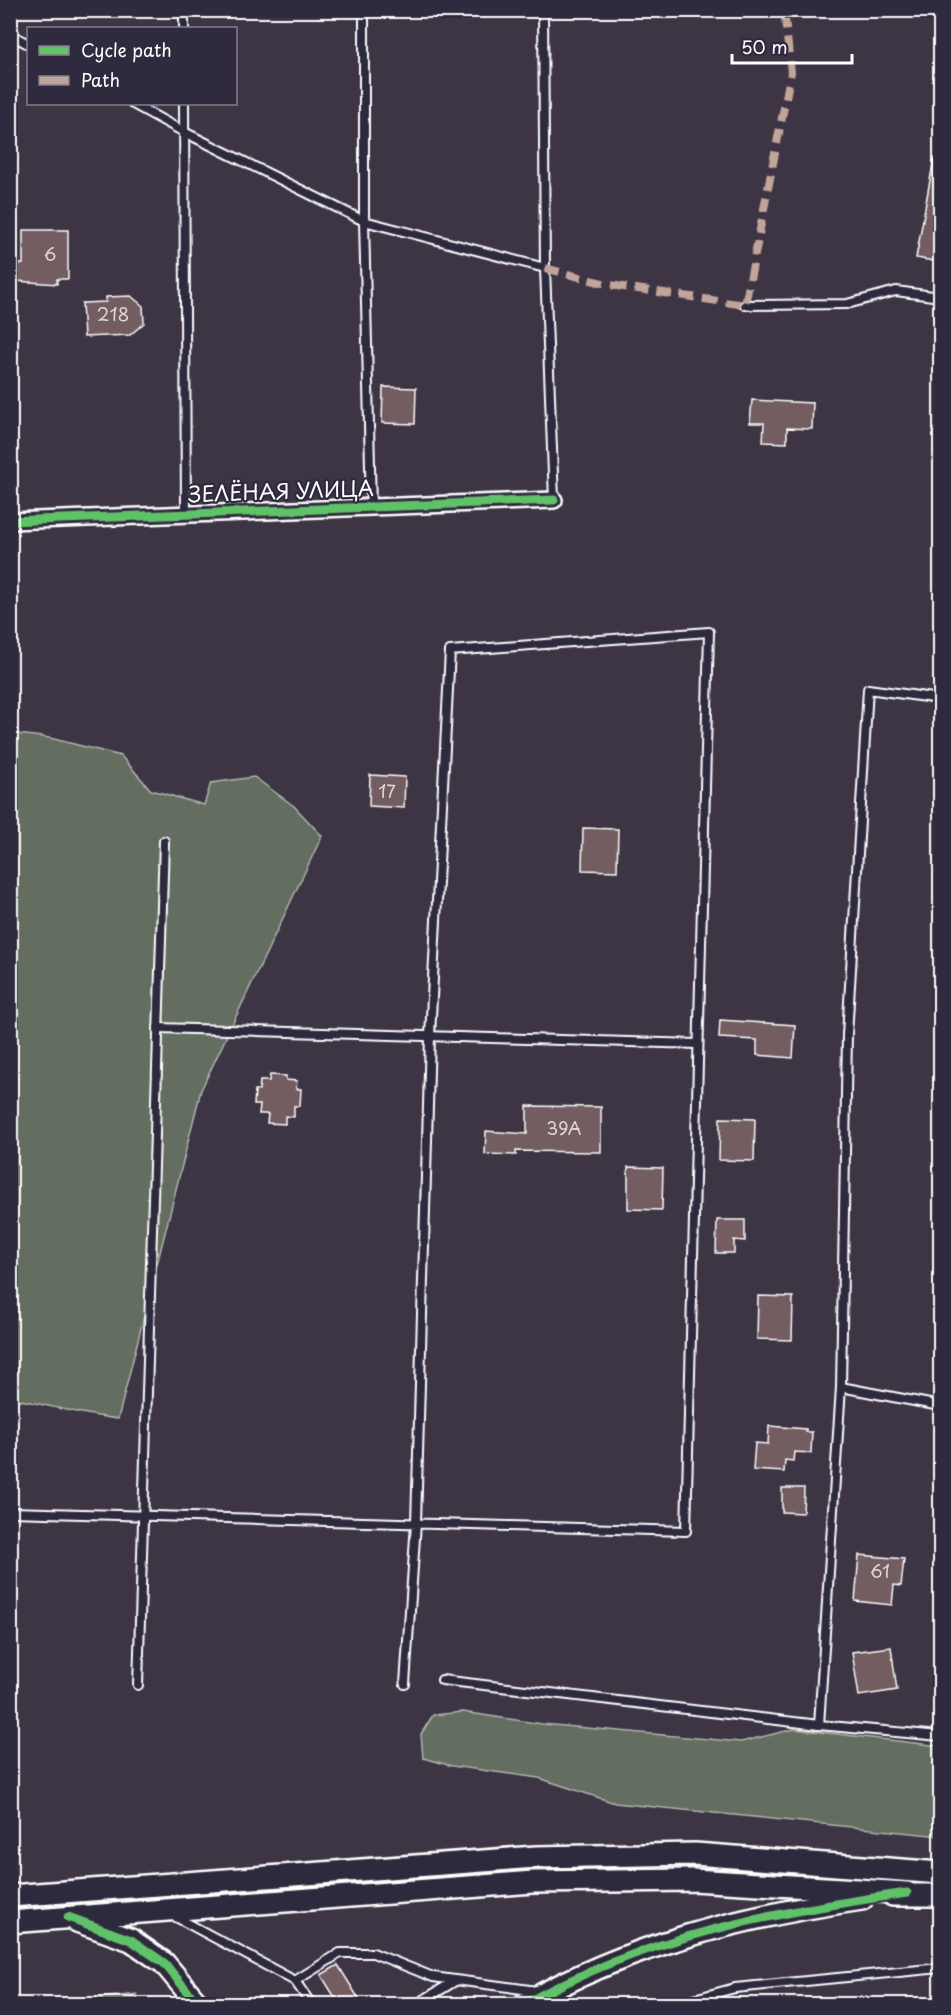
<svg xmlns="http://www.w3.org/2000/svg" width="951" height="2015" font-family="'Playpen Sans',sans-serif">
  <rect width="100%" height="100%" fill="#3d3444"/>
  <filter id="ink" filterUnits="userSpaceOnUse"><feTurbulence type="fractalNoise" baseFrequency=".0167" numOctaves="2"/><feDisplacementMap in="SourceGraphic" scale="12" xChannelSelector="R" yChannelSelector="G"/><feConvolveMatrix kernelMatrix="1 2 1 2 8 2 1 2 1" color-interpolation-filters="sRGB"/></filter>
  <g filter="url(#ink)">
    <g fill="#636d61" stroke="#b1b6b0" stroke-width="1.5">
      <path d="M10,733L50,738L121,756L151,790L204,805L211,783L254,777L294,806L322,836L201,1090L118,1419C81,1415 47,1405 11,1398Z"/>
      <path d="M463,1712L542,1724L741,1742L794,1729L940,1746V1836L615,1803L539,1778L452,1766L423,1758L421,1734L433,1715Z"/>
      <path d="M137,1994L138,2004H42Z"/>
    </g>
    <g fill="#735d60" stroke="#fff" stroke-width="1.5">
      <path d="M934,158H940V262L916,258Z"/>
      <path d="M23,230H68V279H57V284L16,281V264H23Z"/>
      <path d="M131,296L143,306L144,323L130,335L84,337L82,303L106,302V297Z"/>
      <path d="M383,387L416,388L415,424L382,423Z"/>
      <path d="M752,400L813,403L812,429L787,428V443L763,442L764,423H750Z"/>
      <path d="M370,775L405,777L404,808L369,806Z"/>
      <path d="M583,828L618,829L617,871L582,870Z"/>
      <path d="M720,1020L795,1025L793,1058L757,1055V1040L719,1038Z"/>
      <path d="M270,1075L286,1076V1080L297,1081L296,1089H301L300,1106H294V1117L285,1116V1124L267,1123L268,1114H259L260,1105H254L255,1090H259L260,1081H269Z"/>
      <path d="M527,1106L601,1107V1152L516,1151V1155L485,1154L486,1131L527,1134Z"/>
      <path d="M720,1118L755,1119L754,1161L719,1160Z"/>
      <path d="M628,1167L663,1168L662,1210L628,1209Z"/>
      <path d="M717,1220H745V1241L734,1240V1253H716Z"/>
      <path d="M758,1296L793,1297L792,1340L757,1339Z"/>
      <path d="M769,1426L806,1429V1432H812L811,1453L794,1452L793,1461L785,1460L784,1472L753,1470L755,1443L768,1444Z"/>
      <path d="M782,1488H804L803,1513L782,1512Z"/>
      <path d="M859,1555L904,1559L901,1586L894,1585L892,1605L855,1601Z"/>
      <path d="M891,1647L897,1690L859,1696L852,1652Z"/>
      <path d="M338,1965L362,2004H339L321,1975Z"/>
    </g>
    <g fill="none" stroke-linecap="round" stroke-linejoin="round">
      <defs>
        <g id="lane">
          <path d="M184,10V28"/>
          <path d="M364,10V221L371,507"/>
          <path d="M543,10L545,268L554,500"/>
          <path d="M10,34L28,44"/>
          <path d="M133,104L184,132L364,221L545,268"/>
          <path d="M184,104L186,514"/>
          <path d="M745,305L847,304L896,291L940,297"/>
          <path d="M158,1028L698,1044"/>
          <path d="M841,1387L940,1406"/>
          <path d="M10,1512L686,1531L709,632L450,651L430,1036L416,1523L405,1684"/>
          <path d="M442,1680L819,1725L940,1736"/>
          <path d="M138,1685L164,841"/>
          <path d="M819,1725L841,1387L847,1035L868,689L940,699"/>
          <path d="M174,1916L295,1981"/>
          <path d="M311,2004L295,1981L340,1953H373L433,1977L537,1991"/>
          <path d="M417,2004L455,1981"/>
          <path d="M675,2004L735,1988L940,1968"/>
        </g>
        <path id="street" d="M10,521L554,500"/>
        <g id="secondary">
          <path d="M893,1895H940"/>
          <path d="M10,1896L536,1857L695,1854L940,1873"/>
          <path d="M77,1921L131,1940L164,1963L198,2004"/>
          <path d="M10,1922L533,1882L693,1880L907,1893"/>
          <path d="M525,2004C628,1945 745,1916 862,1899"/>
        </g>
      </defs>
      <use href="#lane" stroke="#fff" stroke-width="12"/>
      <use href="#street" stroke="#fff" stroke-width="20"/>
      <use href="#secondary" stroke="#fff" stroke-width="26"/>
      <use href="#lane" stroke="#2f2a3d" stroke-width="8"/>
      <use href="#street" stroke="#2f2a3d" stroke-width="15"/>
      <use href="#secondary" stroke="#2f2a3d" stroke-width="21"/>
      <path stroke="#c0a59a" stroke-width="8" stroke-dasharray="15 8" stroke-linecap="butt" d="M545,268L610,285L745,305L791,72L784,10"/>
      <defs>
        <g id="cycleway">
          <path d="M10,521L554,500"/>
          <path d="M68,1917L131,1940L164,1963L198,2004"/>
          <path d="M525,2004C642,1937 774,1912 907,1893"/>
        </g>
      </defs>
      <use href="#cycleway" stroke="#2f2a3d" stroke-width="13"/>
      <use href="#cycleway" stroke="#61c268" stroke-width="9"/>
    </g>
  </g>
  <g text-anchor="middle" stroke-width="4.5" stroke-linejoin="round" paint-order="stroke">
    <g font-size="18" fill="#dcd6d7">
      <text x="50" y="261">6</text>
      <text x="113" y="321">218</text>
      <text x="387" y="798">17</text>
      <text x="564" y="1135">39А</text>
      <text x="880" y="1578">61</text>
    </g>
    <g font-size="21" fill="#fff" stroke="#2f2a3d">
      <text transform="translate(281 492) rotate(-2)" y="7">ЗЕЛЁНАЯ УЛИЦА</text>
    </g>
  </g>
  <rect width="951" height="2015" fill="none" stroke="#2f2a3d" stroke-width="36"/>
  <rect x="18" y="18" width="915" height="1979" fill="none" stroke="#fff" stroke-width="2" filter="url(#ink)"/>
  <rect x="27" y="27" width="210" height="78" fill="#2f2a3d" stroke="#827f8b" stroke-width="1.5"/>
  <rect x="39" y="46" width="30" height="9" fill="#61c268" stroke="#827f8b" stroke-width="1.5"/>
  <text x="81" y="57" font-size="18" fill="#ffffff">Cycle path</text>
  <rect x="39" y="76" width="30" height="9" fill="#c0a59a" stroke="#827f8b" stroke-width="1.5"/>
  <text x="81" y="87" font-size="18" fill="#ffffff">Path</text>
  <path d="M732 54v9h120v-9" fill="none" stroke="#ffffff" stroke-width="3"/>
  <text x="741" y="54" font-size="18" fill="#ffffff" stroke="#2f2a3d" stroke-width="4.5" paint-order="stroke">50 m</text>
</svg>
